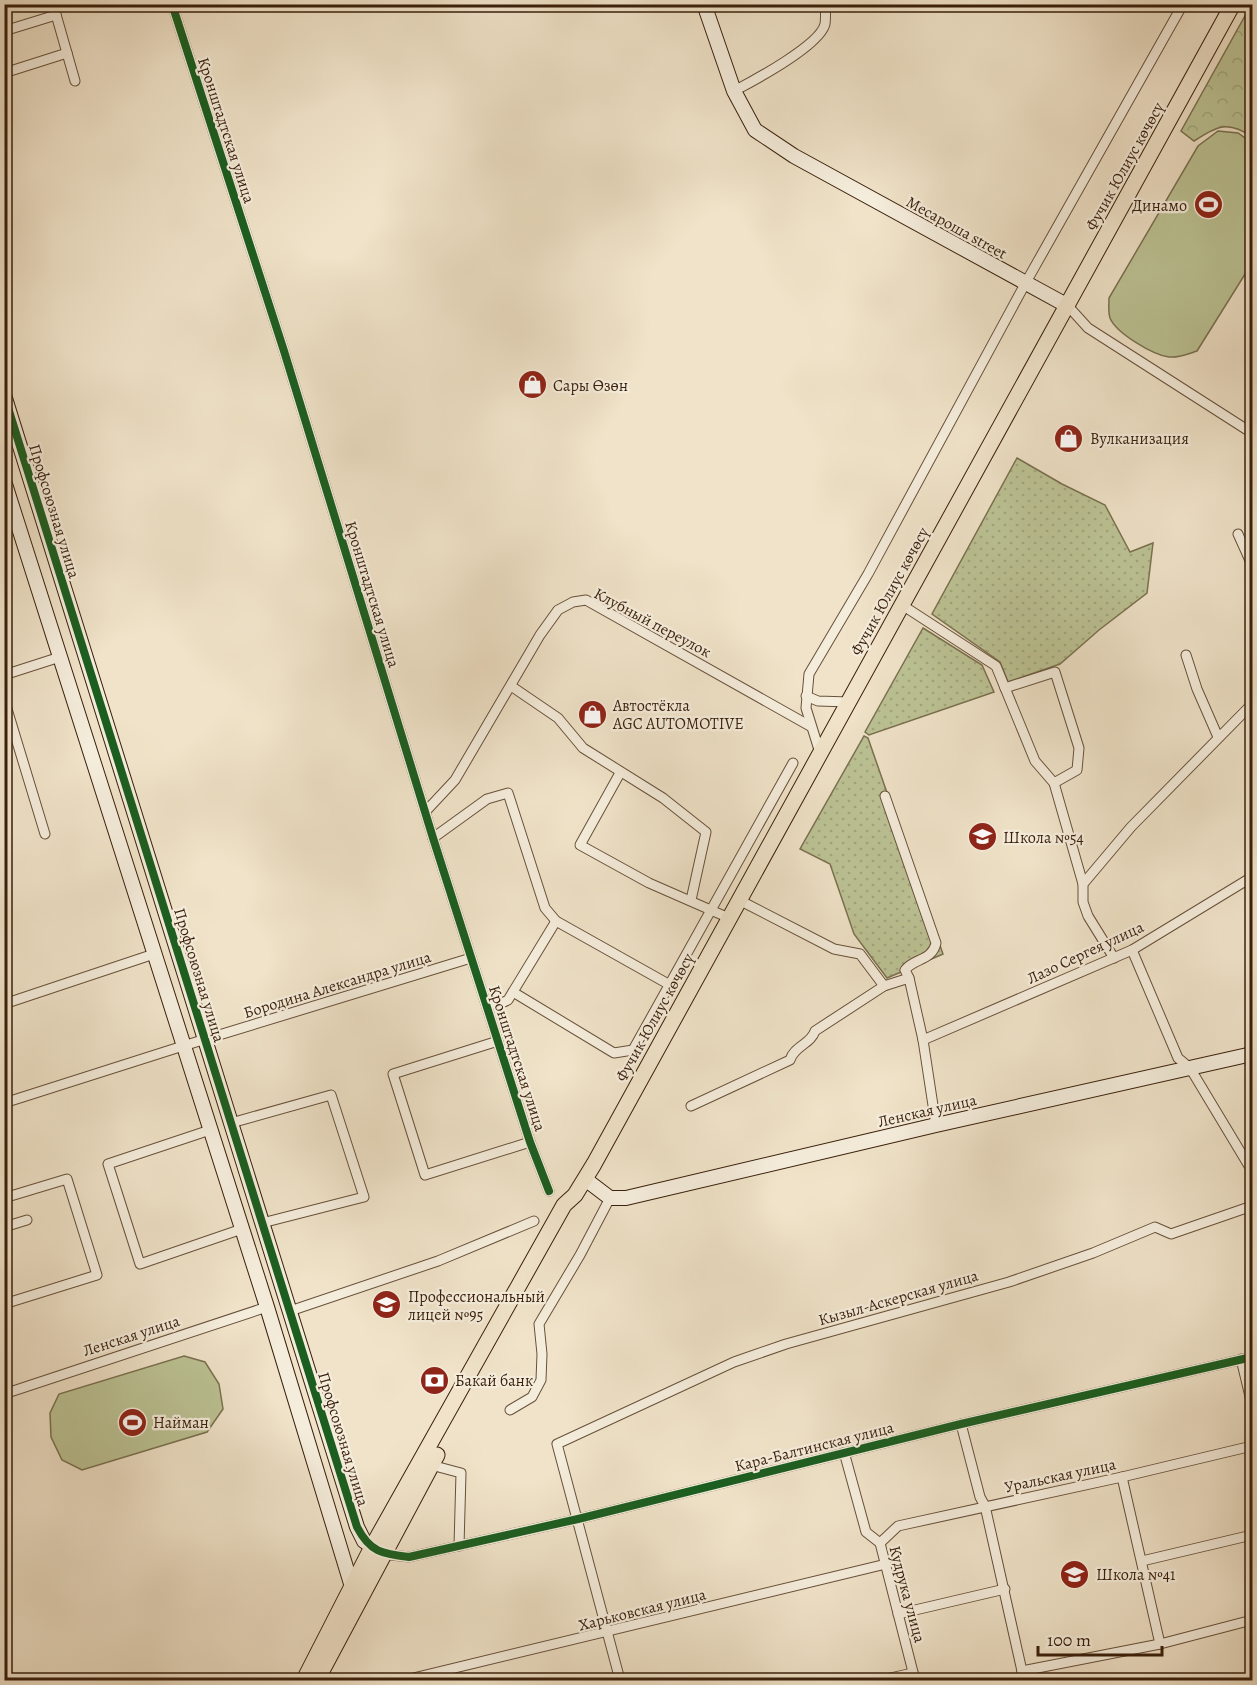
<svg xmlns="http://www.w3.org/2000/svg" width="1257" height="1685" font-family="Alegreya,serif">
  <defs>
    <pattern id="grass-dots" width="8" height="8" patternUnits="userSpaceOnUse" patternTransform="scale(1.5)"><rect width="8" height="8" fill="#bcc395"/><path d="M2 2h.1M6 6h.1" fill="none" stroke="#a2a77f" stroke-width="1.8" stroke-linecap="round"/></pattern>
    <pattern id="forest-crowns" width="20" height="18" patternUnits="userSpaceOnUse" patternTransform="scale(1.5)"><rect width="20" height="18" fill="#bcc395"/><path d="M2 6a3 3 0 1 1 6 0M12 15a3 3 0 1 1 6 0" fill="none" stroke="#a2a77f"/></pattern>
  </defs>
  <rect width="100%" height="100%" fill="#f0e3c9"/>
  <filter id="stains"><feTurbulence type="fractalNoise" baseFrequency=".00333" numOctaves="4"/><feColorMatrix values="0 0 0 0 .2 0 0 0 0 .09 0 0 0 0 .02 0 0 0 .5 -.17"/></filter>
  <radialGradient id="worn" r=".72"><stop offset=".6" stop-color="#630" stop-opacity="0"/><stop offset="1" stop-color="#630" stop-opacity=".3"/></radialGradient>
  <g fill="url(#grass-dots)" stroke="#7a7150" stroke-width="1.5">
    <path d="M1017,458L1062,484L1105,505L1130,552L1153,543L1147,593L1099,630L1060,664L1008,682L1000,662L932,614Z"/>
    <path d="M923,628L982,665L994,692L869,735L865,732Z"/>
    <path d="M864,736L868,738L943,954L887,978L854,934L830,864L800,849Z"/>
  </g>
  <path fill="url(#forest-crowns)" stroke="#7a7150" stroke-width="1.5" d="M1251,5L1252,137C1228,120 1218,126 1194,141L1181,131Z"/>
  <g fill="#bcc395" stroke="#7a7150" stroke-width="1.5">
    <path d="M1218,131L1238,133L1252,143V263L1197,351C1188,354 1179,358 1169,357C1153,355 1116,333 1110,318C1108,312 1109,305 1109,298L1198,146Z"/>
    <path d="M184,1356L205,1362L219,1384L223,1409L207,1432L82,1470L62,1460L51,1437L50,1413L59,1394Z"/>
  </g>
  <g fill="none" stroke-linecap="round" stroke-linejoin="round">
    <defs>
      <g id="street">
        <path d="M53,4L75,81"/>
        <path d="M172,4L284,351L433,838L530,1142L549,1191"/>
        <path d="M4,31L56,15"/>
        <path d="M4,73L67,53"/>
        <path d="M734,91C755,80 820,45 825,24C826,18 825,10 826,4"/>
        <path d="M1068,306L1088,328L1252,433"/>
        <path d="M1238,534L1252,565"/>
        <path d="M902,605L996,666L1035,761L1054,783L1083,884"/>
        <path d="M1186,655L1197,689L1218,737"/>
        <path d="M4,675L60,657"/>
        <path d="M511,686L558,718L583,748L663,798L706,832L691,900"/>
        <path d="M1005,688L1055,672L1079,748L1077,770L1054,783"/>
        <path d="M806,696L818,701L849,702"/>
        <path d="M4,699L45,834"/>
        <path d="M820,753L806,708L809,674L868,574L1025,284L1183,4"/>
        <path d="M620,773L580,845L649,883L729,918"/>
        <path d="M885,796L936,943C932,961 914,958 905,970L909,978"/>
        <path d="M426,811L455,780L540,635L558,610L573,602L586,600L810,726"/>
        <path d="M433,838L487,799L508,793L545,908L556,921L670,985"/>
        <path d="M739,900L834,949L860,954L884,986"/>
        <path d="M1132,950L1178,1058L1190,1068L1252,1171"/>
        <path d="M1114,958L1088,916L1083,902V884L1131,827L1252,704"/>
        <path d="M513,992L614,1053L633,1050L793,763"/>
        <path d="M485,1000C494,1005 499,1005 508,1000L556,921"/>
        <path d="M4,1004L154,954"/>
        <path d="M923,1040L1132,950L1252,877"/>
        <path d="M498,1041L393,1074L425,1175L530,1142"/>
        <path d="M4,1103L183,1046L471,958"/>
        <path d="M691,1106L790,1060C794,1046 811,1044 815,1031L884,986L909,978L923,1040L936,1125"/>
        <path d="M231,1123L331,1095L364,1197L262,1223"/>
        <path d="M210,1130L108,1164L140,1264L242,1229"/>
        <path d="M4,1198L67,1179L97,1275L4,1304"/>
        <path d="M4,1227L27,1220"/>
        <path d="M290,1311L438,1261L534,1221"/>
        <path d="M1241,1359L1252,1405"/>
        <path d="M4,1394L267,1307"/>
        <path d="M510,1410L532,1397L541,1380L542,1354L539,1324L580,1255L610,1198"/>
        <path d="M961,1424L980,1497L985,1506L1024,1680"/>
        <path d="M844,1452L866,1532L880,1543L915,1680"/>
        <path d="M431,1465L461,1473L459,1546"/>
        <path d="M1122,1477L1160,1644"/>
        <path d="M880,1543L898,1526L1122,1477L1252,1446"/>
        <path d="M383,1554L409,1557L578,1519L961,1424L1252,1357"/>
        <path d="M1142,1561L1252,1535"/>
        <path d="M898,1614L1005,1589"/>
        <path d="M1022,1671L1160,1644L1252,1620"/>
        <path d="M405,1680L886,1564"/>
        <path d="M620,1680L557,1444L734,1362L786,1344L1009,1282L1093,1253L1155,1227L1171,1234L1252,1206"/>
        <path d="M881,1680L913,1673"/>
      </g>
      <g id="secondary">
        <path d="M704,4L734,91L755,130L794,156L1068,306"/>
        <path d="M4,395L357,1527L364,1541L381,1553"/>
        <path d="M4,481L267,1307L352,1587"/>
        <path d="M585,1179L610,1198H626L936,1125L1252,1054"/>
      </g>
      <g id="primary">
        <path d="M304,1680L372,1547L564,1205L575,1195L594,1164L1233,4"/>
        <path d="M317,1680L437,1455"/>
      </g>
    </defs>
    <use href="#street" stroke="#67503a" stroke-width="11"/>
    <use href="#secondary" stroke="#391f0b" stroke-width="16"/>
    <use href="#primary" stroke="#391f0b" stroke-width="17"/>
    <use href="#street" stroke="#f5eddc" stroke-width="9"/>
    <use href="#secondary" stroke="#f5eddc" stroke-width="14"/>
    <use href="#primary" stroke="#f0e3c9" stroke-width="15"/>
    <defs>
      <g id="cycleway">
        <path d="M172,4L284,351L433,838L530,1142L549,1191"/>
        <path d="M4,395L357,1527C370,1552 382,1554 409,1557L578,1519L961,1424L1252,1357"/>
      </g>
    </defs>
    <use href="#cycleway" stroke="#f5eddc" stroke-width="11"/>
    <use href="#cycleway" stroke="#1b5e20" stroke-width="8"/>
  </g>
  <defs>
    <symbol id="stadium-disc" viewBox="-11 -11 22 22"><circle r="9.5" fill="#8f2418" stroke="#f5eddc"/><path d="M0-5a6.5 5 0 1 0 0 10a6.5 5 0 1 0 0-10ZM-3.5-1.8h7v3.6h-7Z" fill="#fff"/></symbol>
    <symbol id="shop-disc" viewBox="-11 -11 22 22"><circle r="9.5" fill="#8f2418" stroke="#f5eddc"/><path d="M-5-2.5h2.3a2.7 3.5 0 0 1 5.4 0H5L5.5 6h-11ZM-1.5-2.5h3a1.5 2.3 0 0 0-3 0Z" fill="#fff"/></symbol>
    <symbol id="school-disc" viewBox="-11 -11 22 22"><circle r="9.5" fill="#8f2418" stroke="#f5eddc"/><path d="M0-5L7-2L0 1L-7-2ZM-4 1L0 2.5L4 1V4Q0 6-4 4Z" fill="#fff"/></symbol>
    <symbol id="university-disc" viewBox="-11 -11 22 22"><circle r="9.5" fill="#8f2418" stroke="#f5eddc"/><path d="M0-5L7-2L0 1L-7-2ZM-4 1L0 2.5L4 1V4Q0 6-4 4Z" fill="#fff"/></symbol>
    <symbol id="bank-disc" viewBox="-11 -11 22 22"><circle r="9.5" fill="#8f2418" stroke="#f5eddc"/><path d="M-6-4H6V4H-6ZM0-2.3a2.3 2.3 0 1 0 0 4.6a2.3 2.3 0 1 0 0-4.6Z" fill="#fff"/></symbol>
  </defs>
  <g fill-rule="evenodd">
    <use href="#stadium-disc" x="1192" y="188" width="33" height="33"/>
    <use href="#shop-disc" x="516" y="368" width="33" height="33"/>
    <use href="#shop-disc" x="1052" y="422" width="33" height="33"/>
    <use href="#shop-disc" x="576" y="698" width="33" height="33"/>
    <use href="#school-disc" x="966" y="820" width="33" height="33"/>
    <use href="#university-disc" x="370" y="1288" width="33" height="33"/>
    <use href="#bank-disc" x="418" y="1364" width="33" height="33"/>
    <use href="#stadium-disc" x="116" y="1406" width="33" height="33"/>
    <use href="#school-disc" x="1058" y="1558" width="33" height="33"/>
  </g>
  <g text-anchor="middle" stroke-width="4.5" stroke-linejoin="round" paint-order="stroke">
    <g font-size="16" fill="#391f0b" stroke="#f5eddc">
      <text transform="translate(227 130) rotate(72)" y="6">Кронштадтская улица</text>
      <text transform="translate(1124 166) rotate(-61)" y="6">Фучик Юлиус көчөсү</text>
      <text transform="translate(957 227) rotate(29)" y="6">Месароша street</text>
      <text transform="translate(55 511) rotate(73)" y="6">Профсоюзная улица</text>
      <text transform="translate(889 591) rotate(-61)" y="6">Фучик Юлиус көчөсү</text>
      <text transform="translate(373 594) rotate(73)" y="6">Кронштадтская улица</text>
      <text transform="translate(653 622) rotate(28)" y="6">Клубный переулок</text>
      <text transform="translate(1085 952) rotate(-25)" y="6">Лазо Сергея улица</text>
      <text transform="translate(200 975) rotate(73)" y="6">Профсоюзная улица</text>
      <text transform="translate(337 984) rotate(-17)" y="6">Бородина Александра улица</text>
      <text transform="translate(654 1017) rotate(-61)" y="6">Фучик Юлиус көчөсү</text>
      <text transform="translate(518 1058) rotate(72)" y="6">Кронштадтская улица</text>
      <text transform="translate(927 1110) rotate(-13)" y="6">Ленская улица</text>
      <text transform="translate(898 1297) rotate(-16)" y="6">Кызыл-Аскерская улица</text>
      <text transform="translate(131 1335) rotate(-18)" y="6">Ленская улица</text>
      <text transform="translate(344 1439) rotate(73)" y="6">Профсоюзная улица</text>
      <text transform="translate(814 1446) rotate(-14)" y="6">Кара-Балтинская улица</text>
      <text transform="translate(1060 1475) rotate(-12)" y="6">Уральская улица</text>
      <text transform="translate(908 1594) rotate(75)" y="6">Кудрука улица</text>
      <text transform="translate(642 1609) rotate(-14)" y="6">Харьковская улица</text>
    </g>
    <g font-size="16" fill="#391f0b" stroke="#f5eddc" text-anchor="start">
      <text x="1187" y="211" text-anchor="end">Динамо</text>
      <text x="553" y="391">Сары Өзөн</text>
      <text x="1090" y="444">Вулканизация</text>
      <text x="613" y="711">Автостёкла<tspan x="613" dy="18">AGC AUTOMOTIVE</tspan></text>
      <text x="1003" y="843">Школа №54</text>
      <text x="408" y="1302">Профессиональный<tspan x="408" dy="18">лицей №95</tspan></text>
      <text x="455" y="1386">Бакай банк</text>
      <text x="153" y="1428">Найман</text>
      <text x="1096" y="1580">Школа №41</text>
    </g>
  </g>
  <rect width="1257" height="1685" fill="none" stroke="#f0e3c9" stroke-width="24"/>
  <rect x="6" y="6" width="1245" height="1673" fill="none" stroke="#391f0b" stroke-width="3"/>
  <rect x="12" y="12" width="1233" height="1661" fill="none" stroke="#391f0b" stroke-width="1.5"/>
  <path d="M1038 1646v9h124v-9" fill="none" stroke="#391f0b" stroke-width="3"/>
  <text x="1047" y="1646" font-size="18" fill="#391f0b" stroke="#f5eddc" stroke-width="4.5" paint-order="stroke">100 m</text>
  <rect width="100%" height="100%" filter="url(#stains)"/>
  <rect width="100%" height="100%" fill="url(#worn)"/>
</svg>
